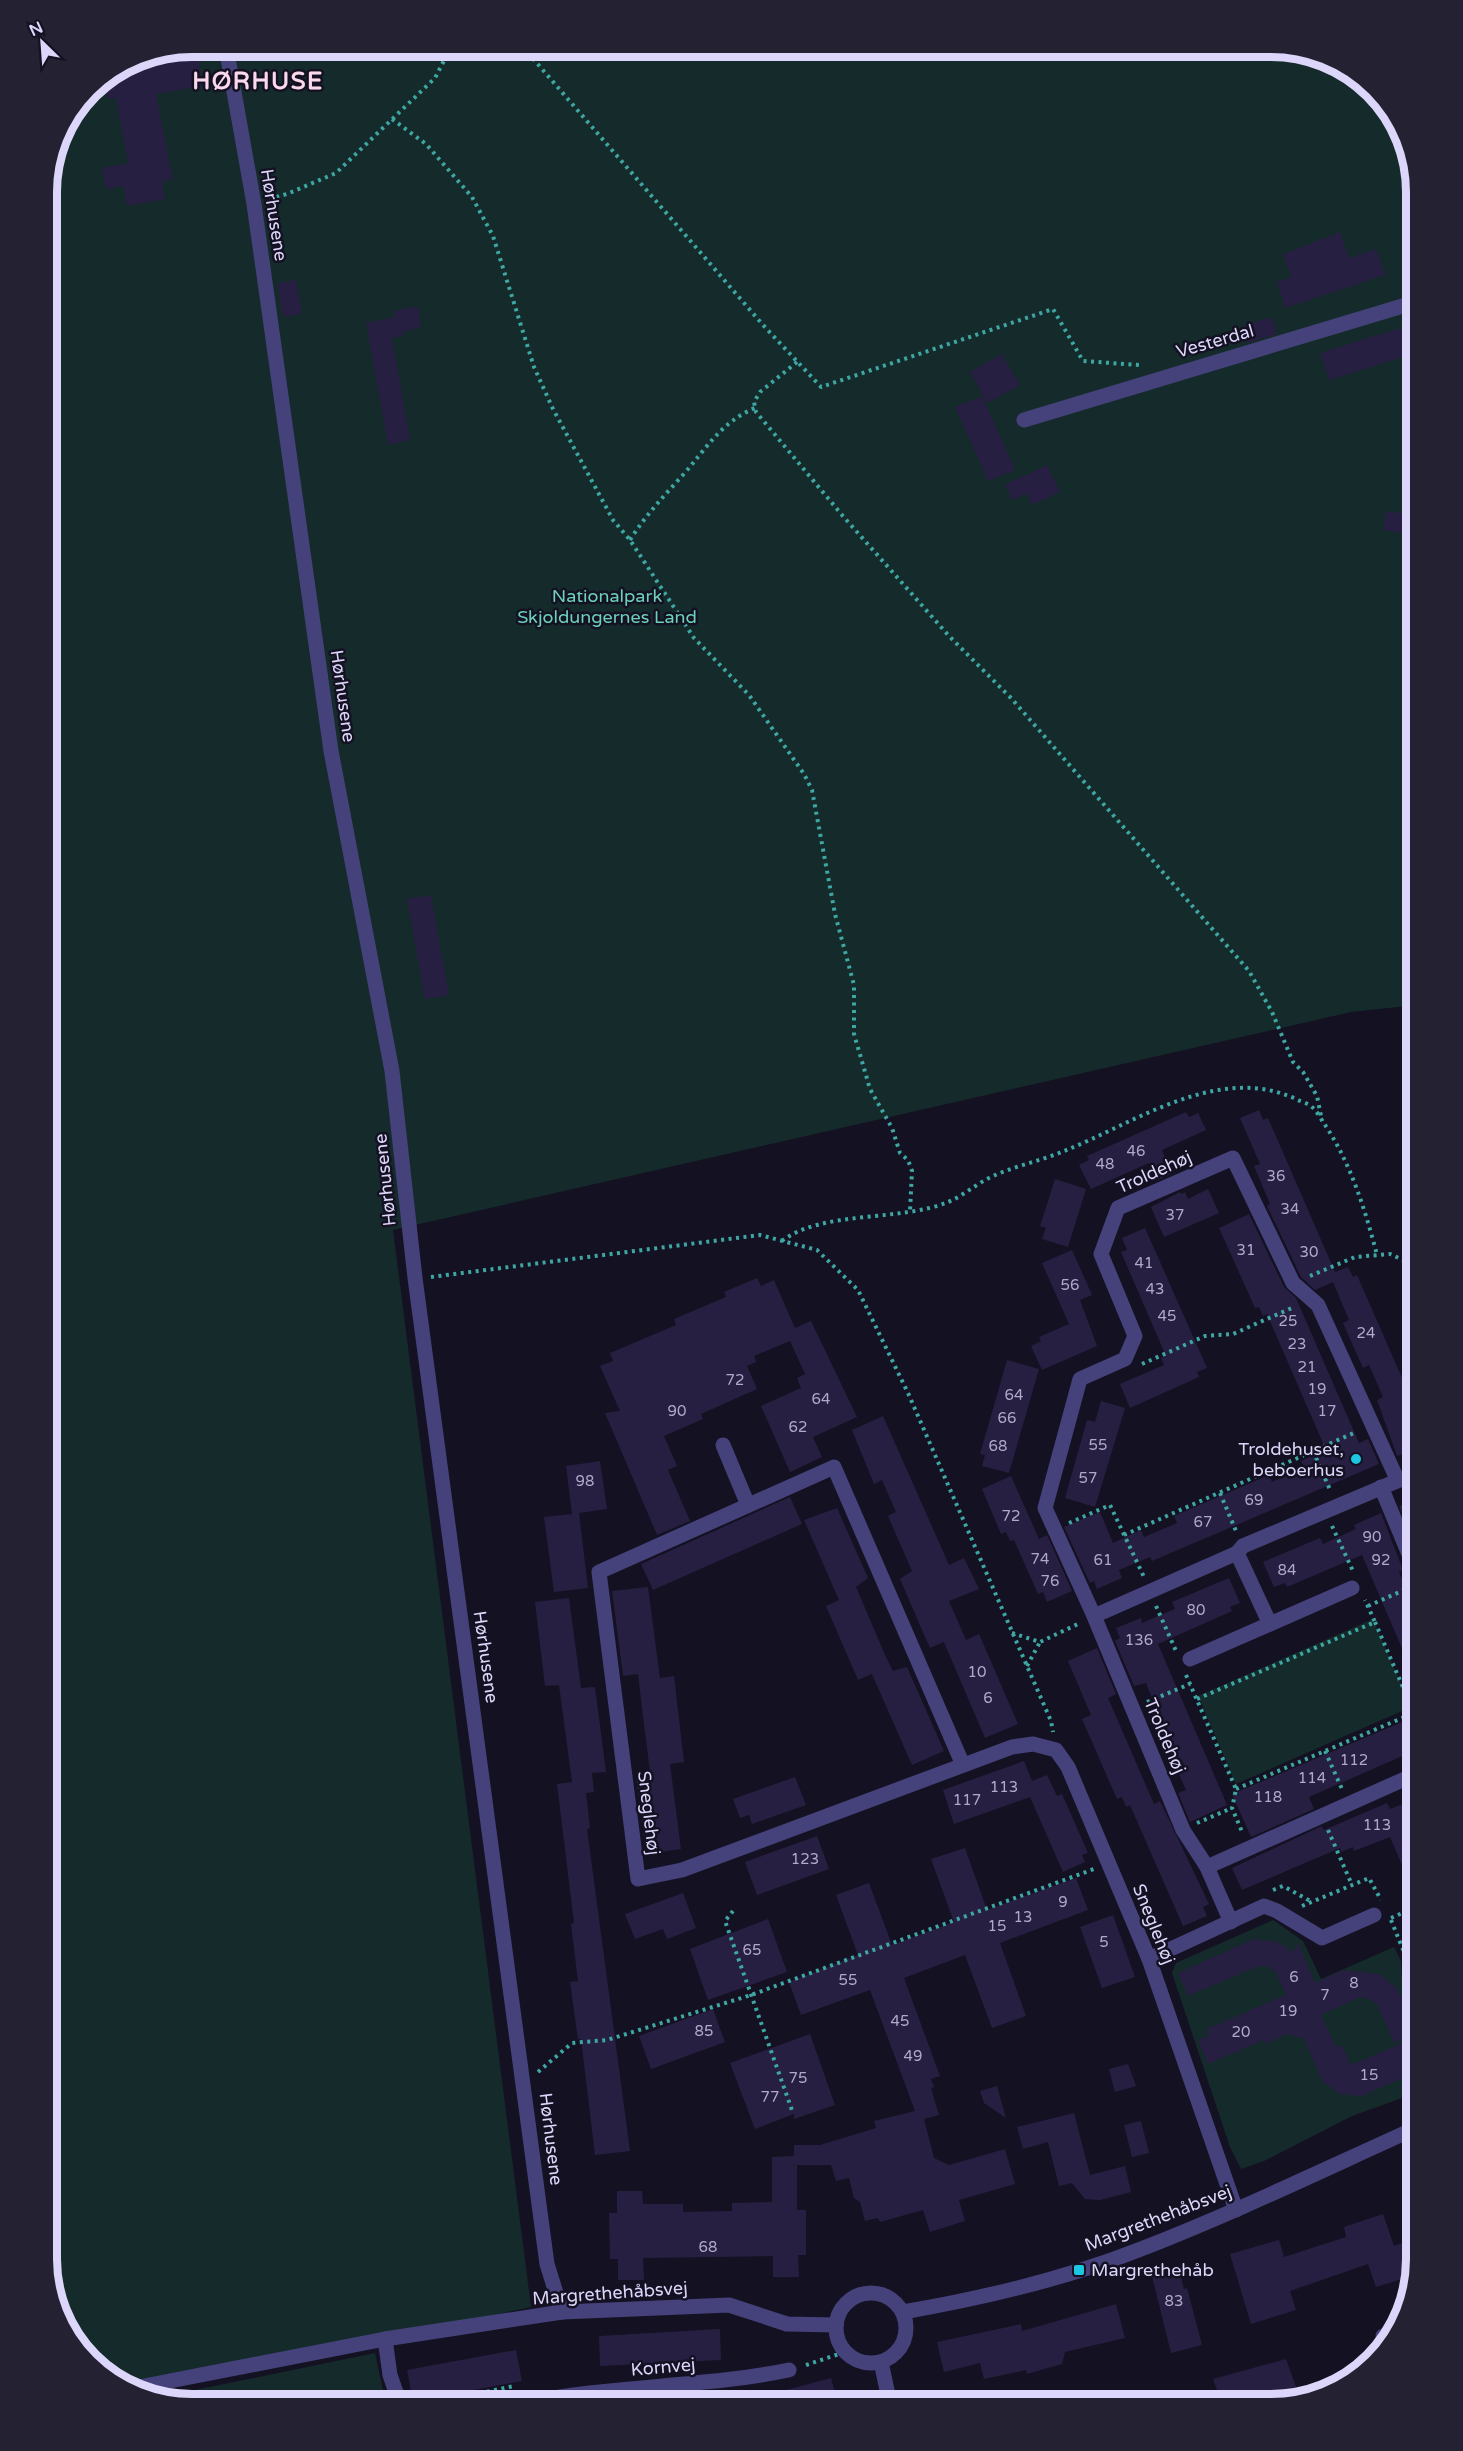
<svg xmlns="http://www.w3.org/2000/svg" width="1463" height="2451" font-family="'Varela Round',sans-serif">
  <rect width="100%" height="100%" fill="#141122"/>
  <g fill="#152b2b">
    <path d="M192,47H1281L1352,71L1402,128L1416,192V1005L1351,1012L393,1230L531,2307L143,2391L111,2380L61,2323L47,2259V183L58,136L89,89L137,57Z"/>
    <path d="M1373,1619L1411,1707L1236,1784L1198,1696Z"/>
    <path d="M1273,1920L1303,1941L1321,1979L1394,1947L1401,1961L1402,1978L1416,2012V2093L1352,2116L1264,2161L1241,2169L1230,2147L1172,1973L1176,1963Z"/>
    <path d="M375,2353L386,2404H183L161,2397Z"/>
  </g>
  <g fill="#271f41">
    <path d="M196,46L203,86L156,94L173,179L162,181L165,199L127,206L123,186L106,189L102,168L128,163L116,98L108,99L105,79L137,57Z"/>
    <path d="M1340,232L1349,258L1376,249L1385,275L1285,308L1277,282L1291,277L1283,254Z"/>
    <path d="M296,280L302,314L283,317L277,283Z"/>
    <path d="M418,306L421,328L403,331L404,336L392,338L410,440L388,445L366,323L395,317L394,311Z"/>
    <path d="M1272,317L1277,334L1247,343L1242,326Z"/>
    <path d="M1400,328L1409,355L1329,380L1320,353Z"/>
    <path d="M1002,354L1020,385L987,403L970,372Z"/>
    <path d="M982,396L1015,470L988,481L955,407Z"/>
    <path d="M1047,465L1060,492L1032,505L1027,494L1012,500L1005,485Z"/>
    <path d="M1386,511L1416,515V530L1409,534L1383,530Z"/>
    <path d="M431,895L449,995L425,999L407,899Z"/>
    <path d="M1259,1110L1263,1120L1268,1118L1335,1272L1348,1267L1353,1277L1357,1275L1416,1410V1450L1397,1456L1377,1400L1383,1397L1369,1365L1363,1368L1343,1323L1349,1320L1333,1282L1315,1290L1301,1277L1267,1206L1270,1204L1254,1166L1260,1164L1240,1118Z"/>
    <path d="M1186,1112L1189,1117L1198,1113L1206,1130L1162,1150L1171,1174L1156,1181L1149,1163L1091,1189L1079,1165L1089,1160L1087,1156Z"/>
    <path d="M1055,1179L1086,1189L1068,1247L1042,1239L1046,1228L1040,1226Z"/>
    <path d="M1208,1189L1219,1213L1164,1237L1151,1207L1180,1192L1181,1194L1185,1192L1188,1199Z"/>
    <path d="M1249,1214L1284,1287L1296,1298L1359,1443L1368,1439L1379,1464L1152,1561L1150,1557L1119,1570L1122,1578L1097,1589L1094,1581L1090,1583L1064,1527L1100,1512L1113,1543L1141,1530L1144,1537L1177,1523L1174,1516L1269,1475L1272,1482L1304,1467L1301,1461L1326,1450L1267,1314L1263,1316L1259,1307L1255,1308L1219,1228Z"/>
    <path d="M1145,1228L1207,1368L1197,1372L1199,1377L1130,1408L1120,1384L1164,1365L1161,1358L1166,1356L1121,1252L1127,1250L1122,1238Z"/>
    <path d="M1072,1250L1092,1295L1080,1300L1097,1346L1042,1370L1031,1346L1041,1341L1039,1337L1069,1324L1042,1263Z"/>
    <path d="M757,1278L761,1286L774,1280L795,1328L811,1321L857,1417L813,1437L822,1457L790,1472L761,1406L801,1388L797,1378L805,1374L790,1341L754,1356L756,1362L747,1366L757,1389L701,1414L703,1419L664,1436L677,1466L668,1470L690,1521L657,1535L605,1413L620,1411L600,1366L613,1361L610,1353L676,1325L674,1319L726,1297L724,1292Z"/>
    <path d="M1007,1360L1039,1369L1009,1473L982,1466L985,1455L980,1454Z"/>
    <path d="M1101,1401L1125,1408L1095,1507L1065,1498L1087,1420L1095,1422Z"/>
    <path d="M883,1416L949,1565L964,1558L979,1589L949,1601L966,1640L979,1634L1018,1724L985,1738L944,1642L930,1648L919,1623L900,1579L912,1571L888,1516L896,1512L882,1480L874,1484L852,1430Z"/>
    <path d="M600,1461L607,1509L579,1513L588,1588L554,1592L544,1517L572,1514L566,1466Z"/>
    <path d="M1011,1476L1039,1539L1047,1535L1072,1591L1047,1602L1043,1592L1038,1594L1014,1540L1010,1541L1006,1532L1001,1534L982,1489Z"/>
    <path d="M790,1497L802,1524L653,1590L641,1564Z"/>
    <path d="M1416,1499V1526L1409,1529L1399,1506Z"/>
    <path d="M837,1508L868,1578L856,1587L885,1655L893,1671L907,1667L944,1751L912,1765L872,1674L858,1680L826,1606L839,1600L804,1520Z"/>
    <path d="M1381,1513L1403,1570L1399,1572L1416,1614V1681L1362,1555L1287,1587L1285,1583L1274,1587L1263,1562L1320,1538L1323,1544L1356,1529L1354,1525Z"/>
    <path d="M1229,1578L1240,1603L1230,1607L1232,1611L1158,1644L1227,1805L1190,1822L1178,1793L1186,1790L1154,1718L1159,1716L1146,1683L1134,1686L1115,1641L1120,1638L1116,1628L1141,1618L1142,1623L1175,1609L1172,1602Z"/>
    <path d="M648,1587L660,1678L674,1676L684,1762L670,1764L681,1849L646,1854L636,1776L650,1772L643,1716L638,1674L623,1676L612,1591Z"/>
    <path d="M569,1598L581,1688L595,1687L606,1772L592,1773L594,1792L586,1793L590,1828L587,1829L630,2151L595,2155L581,2039H578L570,1982L578,1981L571,1924L574,1923L557,1784L572,1782L559,1685L545,1686L535,1602Z"/>
    <path d="M1097,1648L1116,1694L1108,1698L1154,1804L1160,1801L1209,1904L1203,1907L1207,1916L1183,1926L1130,1805L1126,1807L1122,1797L1117,1799L1082,1719L1091,1715L1068,1661Z"/>
    <path d="M1416,1716V1750L1309,1797L1314,1809L1251,1837L1232,1794Z"/>
    <path d="M1024,1761L1032,1781L1047,1775L1057,1796L1062,1794L1088,1853L1082,1855L1085,1862L1063,1872L1030,1797L954,1824L943,1790Z"/>
    <path d="M795,1777L806,1805L752,1824L749,1815L740,1818L733,1799Z"/>
    <path d="M1387,1803L1390,1809L1403,1804L1416,1838V1898L1390,1837L1354,1851L1353,1847L1341,1852L1340,1848L1242,1890L1232,1868L1322,1826L1324,1830Z"/>
    <path d="M817,1836L829,1869L757,1895L745,1862Z"/>
    <path d="M965,1848L987,1910L1076,1878L1088,1910L1000,1943L1026,2016L992,2028L965,1955L904,1978L940,2076L931,2079L934,2087L931,2088L939,2115L924,2119L934,2158L949,2165L1005,2149L1015,2184L959,2200L965,2221L930,2232L923,2210L880,2222L878,2218L865,2221L860,2202L854,2198L849,2178L836,2181L831,2165H797V2210H806V2255H798L799,2277H773V2256L643,2258L644,2280H618V2259H610L609,2213H617V2191H642L643,2204H683V2212L732,2211V2203L772,2202V2157L794,2156V2145H820L876,2128L874,2121L915,2111L870,1990L801,2015L789,1982L858,1955L836,1895L869,1883L892,1945L954,1922L931,1859Z"/>
    <path d="M683,1893L696,1928L667,1939L663,1929L635,1939L625,1914Z"/>
    <path d="M1113,1915L1135,1977L1102,1988L1080,1927Z"/>
    <path d="M768,1919L787,1972L708,2000L690,1949Z"/>
    <path d="M1254,1939L1278,1942L1292,1952L1298,1943L1315,1983L1343,1970L1379,1974L1397,1988L1408,2011L1416,2007V2033L1394,2043L1377,2004L1369,1999L1360,1997L1321,2015L1336,2047L1342,2045L1351,2065L1405,2042L1416,2072L1362,2096L1340,2094L1323,2082L1304,2039L1288,2034L1266,2044L1264,2040L1208,2064L1198,2040L1209,2035L1207,2029L1286,1995L1276,1972L1268,1967L1258,1966L1188,1996L1178,1973Z"/>
    <path d="M713,2009L725,2042L651,2069L639,2036Z"/>
    <path d="M810,2034L835,2105L794,2119V2114L755,2129L730,2063Z"/>
    <path d="M1128,2064L1136,2086L1115,2092L1109,2069Z"/>
    <path d="M997,2086L1006,2118L984,2103L980,2091Z"/>
    <path d="M1074,2113L1090,2175L1125,2166L1131,2192L1100,2200L1085,2199L1072,2183L1059,2186L1048,2142L1023,2149L1017,2127Z"/>
    <path d="M1141,2121L1149,2153L1132,2157L1124,2125Z"/>
    <path d="M1383,2214L1394,2246L1416,2238V2259L1412,2276L1376,2287L1368,2264L1290,2291L1296,2310L1251,2324L1230,2254L1279,2240L1284,2257L1346,2237L1344,2227Z"/>
    <path d="M1179,2269L1184,2289L1187,2288L1202,2345L1171,2353L1152,2276Z"/>
    <path d="M1116,2304L1125,2338L1065,2352L1062,2364L1027,2374L1026,2370L984,2379L980,2363L944,2372L937,2342L1021,2324L1022,2331Z"/>
    <path d="M720,2329L721,2360L600,2366L599,2336Z"/>
    <path d="M516,2350L522,2381L413,2401L407,2370Z"/>
    <path d="M1286,2359L1300,2398L1271,2404H1222L1213,2379Z"/>
    <path d="M831,2378L838,2404H754L753,2399Z"/>
  </g>
  <g fill="none" stroke-linecap="round" stroke-linejoin="round">
    <g stroke="#3ea7a4" stroke-width="4" stroke-dasharray="3 4.5" stroke-linecap="butt">
      <path d="M523,47L763,325L821,387L1053,309L1083,361L1139,365"/>
      <path d="M392,119L426,144L472,197L493,236L534,367L553,409L613,520L630,540L694,638L749,695L804,774L812,790L835,914L854,985V1034L870,1089L892,1128L900,1153L908,1160L912,1171L910,1211"/>
      <path d="M269,199L287,194L336,173L435,78L451,47"/>
      <path d="M797,362L760,392L754,402L756,412L842,515L949,636L1011,698L1249,971L1272,1012L1293,1062L1303,1072L1317,1096L1322,1121"/>
      <path d="M630,540C645,516 663,497 682,476C706,449 721,422 755,408"/>
      <path d="M782,1241C822,1210 900,1222 948,1202C963,1196 976,1184 991,1177C1014,1166 1041,1161 1064,1151C1135,1123 1218,1063 1296,1099C1301,1102 1308,1103 1312,1107C1316,1110 1320,1117 1323,1122C1350,1161 1365,1209 1377,1255"/>
      <path d="M1310,1276L1355,1257L1390,1254L1416,1266"/>
      <path d="M431,1277L760,1235L817,1250L858,1290L908,1393L1051,1721L1053,1732"/>
      <path d="M1142,1364L1205,1336L1233,1334L1294,1307"/>
      <path d="M1313,1451L1331,1492"/>
      <path d="M1220,1493L1236,1531"/>
      <path d="M1069,1523L1110,1505L1144,1577"/>
      <path d="M1332,1526L1353,1571"/>
      <path d="M1124,1535L1356,1432"/>
      <path d="M1156,1606L1176,1651"/>
      <path d="M1368,1606L1411,1587"/>
      <path d="M1375,1622L1414,1713L1416,1714"/>
      <path d="M1012,1633L1040,1642L1080,1623"/>
      <path d="M1027,1666L1040,1642"/>
      <path d="M1186,1675L1236,1789L1232,1808L1243,1834"/>
      <path d="M1197,1699L1375,1622L1365,1600"/>
      <path d="M1147,1702L1190,1684"/>
      <path d="M1325,1751L1342,1789"/>
      <path d="M1236,1789L1414,1713"/>
      <path d="M1404,1797L1416,1824"/>
      <path d="M1197,1823L1232,1808"/>
      <path d="M1328,1830L1352,1885"/>
      <path d="M1273,1890L1283,1886L1312,1902"/>
      <path d="M1302,1906L1369,1878L1381,1900"/>
      <path d="M733,1911L725,1921L793,2113"/>
      <path d="M1391,1918L1416,1907"/>
      <path d="M1391,1920L1406,1957L1409,1979L1416,1996"/>
      <path d="M538,2072L572,2043L607,2040L751,1995L1094,1869"/>
      <path d="M806,2365L845,2352"/>
      <path d="M466,2396L468,2404"/>
      <path d="M428,2404L514,2386"/>
    </g>
    <path stroke="#45427b" stroke-width="10" d="M1416,483V482"/>
    <g stroke="#45427b" stroke-width="15">
      <path d="M226,47L254,204L331,751L392,1071L415,1278L547,2264L562,2312"/>
      <path d="M1024,420L1416,302"/>
      <path d="M723,1445L748,1505"/>
      <path d="M1381,1487L1416,1571"/>
      <path d="M1237,1553L1270,1624"/>
      <path d="M1094,1616L1237,1553L1243,1546L1416,1473"/>
      <path d="M1190,1659L1352,1588"/>
      <path d="M963,1765L834,1467L599,1572L638,1879L682,1870L1012,1747L1033,1744L1056,1750L1068,1767L1149,1959L1236,2210"/>
      <path d="M1207,1867L1416,1774"/>
      <path d="M1231,1922L1207,1867L1183,1830L1094,1616L1045,1508L1080,1379L1125,1359L1135,1336L1101,1254L1118,1208L1233,1158L1293,1283L1318,1305L1397,1479"/>
      <path d="M1149,1959L1264,1906L1277,1911L1322,1938L1374,1915"/>
      <circle cx="871" cy="2328" r="35"/>
      <path d="M903,2312C984,2298 1065,2279 1141,2249C1234,2213 1325,2169 1416,2128"/>
      <path d="M1383,2336L1394,2333"/>
      <path d="M385,2339L390,2375L400,2404"/>
      <path d="M881,2362L890,2404"/>
      <path d="M134,2388L385,2339L562,2312L729,2305L787,2324L836,2325"/>
      <path d="M521,2404C610,2385 701,2388 789,2370"/>
    </g>
  </g>
  <g fill="#1cc8e1" stroke="#141122" stroke-width="2">
    <circle cx="1356" cy="1459" r="6"/>
    <rect x="1073" y="2264" width="12" height="12" rx="3"/>
  </g>
  <g text-anchor="middle" stroke-width="5" stroke-linejoin="round" paint-order="stroke">
    <g font-size="15" fill="#afa9cc">
      <text x="1136" y="1156">46</text>
      <text x="1105" y="1169">48</text>
      <text x="1276" y="1181">36</text>
      <text x="1290" y="1214">34</text>
      <text x="1175" y="1220">37</text>
      <text x="1246" y="1255">31</text>
      <text x="1309" y="1257">30</text>
      <text x="1144" y="1268">41</text>
      <text x="1070" y="1290">56</text>
      <text x="1155" y="1294">43</text>
      <text x="1167" y="1321">45</text>
      <text x="1288" y="1326">25</text>
      <text x="1366" y="1338">24</text>
      <text x="1297" y="1349">23</text>
      <text x="1307" y="1372">21</text>
      <text x="735" y="1385">72</text>
      <text x="1317" y="1394">19</text>
      <text x="1014" y="1400">64</text>
      <text x="821" y="1404">64</text>
      <text x="677" y="1416">90</text>
      <text x="1327" y="1416">17</text>
      <text x="1007" y="1423">66</text>
      <text x="798" y="1432">62</text>
      <text x="1098" y="1450">55</text>
      <text x="998" y="1451">68</text>
      <text x="1088" y="1483">57</text>
      <text x="585" y="1486">98</text>
      <text x="1254" y="1505">69</text>
      <text x="1011" y="1521">72</text>
      <text x="1203" y="1527">67</text>
      <text x="1372" y="1542">90</text>
      <text x="1040" y="1564">74</text>
      <text x="1103" y="1565">61</text>
      <text x="1381" y="1565">92</text>
      <text x="1287" y="1575">84</text>
      <text x="1050" y="1586">76</text>
      <text x="1196" y="1615">80</text>
      <text x="1139" y="1645">136</text>
      <text x="977" y="1677">10</text>
      <text x="988" y="1703">6</text>
      <text x="1354" y="1765">112</text>
      <text x="1312" y="1783">114</text>
      <text x="1004" y="1792">113</text>
      <text x="1268" y="1802">118</text>
      <text x="967" y="1805">117</text>
      <text x="1377" y="1830">113</text>
      <text x="805" y="1864">123</text>
      <text x="1063" y="1907">9</text>
      <text x="1023" y="1922">13</text>
      <text x="997" y="1931">15</text>
      <text x="1104" y="1947">5</text>
      <text x="752" y="1955">65</text>
      <text x="1294" y="1982">6</text>
      <text x="848" y="1985">55</text>
      <text x="1354" y="1988">8</text>
      <text x="1325" y="2000">7</text>
      <text x="1288" y="2016">19</text>
      <text x="900" y="2026">45</text>
      <text x="704" y="2036">85</text>
      <text x="1241" y="2037">20</text>
      <text x="913" y="2061">49</text>
      <text x="1369" y="2080">15</text>
      <text x="798" y="2083">75</text>
      <text x="770" y="2102">77</text>
      <text x="708" y="2252">68</text>
      <text x="1174" y="2306">83</text>
    </g>
    <g font-size="18" fill="#dcd7fa" stroke="#141122">
      <text transform="translate(274 215) rotate(81)" y="6">Hørhusene</text>
      <text transform="translate(1215 341) rotate(-16)" y="6">Vesterdal</text>
      <text transform="translate(343 696) rotate(82)" y="6">Hørhusene</text>
      <text transform="translate(1154 1172) rotate(-24)" y="6">Troldehøj</text>
      <text transform="translate(385 1180) rotate(-96)" y="6">Hørhusene</text>
      <text transform="translate(486 1657) rotate(82)" y="6">Hørhusene</text>
      <text transform="translate(1165 1736) rotate(67)" y="6">Troldehøj</text>
      <text transform="translate(649 1813) rotate(83)" y="6">Sneglehøj</text>
      <text transform="translate(1154 1924) rotate(68)" y="6">Sneglehøj</text>
      <text transform="translate(551 2139) rotate(83)" y="6">Hørhusene</text>
      <text transform="translate(1158 2218) rotate(-21)" y="6">Margrethehåbsvej</text>
      <text transform="translate(610 2293) rotate(-4)" y="6">Margrethehåbsvej</text>
      <text transform="translate(663 2367) rotate(-5)" y="6">Kornvej</text>
    </g>
    <g font-size="18" fill="#6cd1bb" stroke="#141122">
      <text x="607" y="602">Nationalpark<tspan x="607" dy="21">Skjoldungernes Land</tspan></text>
    </g>
    <g font-size="18" fill="#dcd7fa" stroke="#141122" text-anchor="end">
      <text x="1344" y="1455">Troldehuset,<tspan x="1344" dy="21">beboerhus</tspan></text>
      <text x="1091" y="2276" text-anchor="start">Margrethehåb</text>
    </g>
    <g font-size="24" font-weight="bold" letter-spacing="1.5" fill="#fad9ed" stroke="#141122">
      <text x="258" y="89">HØRHUSE</text>
    </g>
  </g>
  <path d="M0 0H1463V2451H0ZM192 57H1271A135 135 0 0 1 1406 192V2259A135 135 0 0 1 1271 2394H192A135 135 0 0 1 57 2259V192A135 135 0 0 1 192 57Z" fill="#242133" fill-rule="evenodd"/>
  <path fill="none" stroke="#dcd7fa" stroke-width="8" d="M192 57H1271A135 135 0 0 1 1406 192V2259A135 135 0 0 1 1271 2394H192A135 135 0 0 1 57 2259V192A135 135 0 0 1 192 57Z"/>
  <g transform="translate(42 42) rotate(335)" stroke="#141122" stroke-width="4.5" paint-order="stroke">
  <path d="M0-4.5L10 22L0 15L-10 22Z" fill="#dcd7fa"/>
  <text y="-9" font-size="16" font-weight="bold" text-anchor="middle" fill="#dcd7fa">N</text>
  </g>
</svg>
